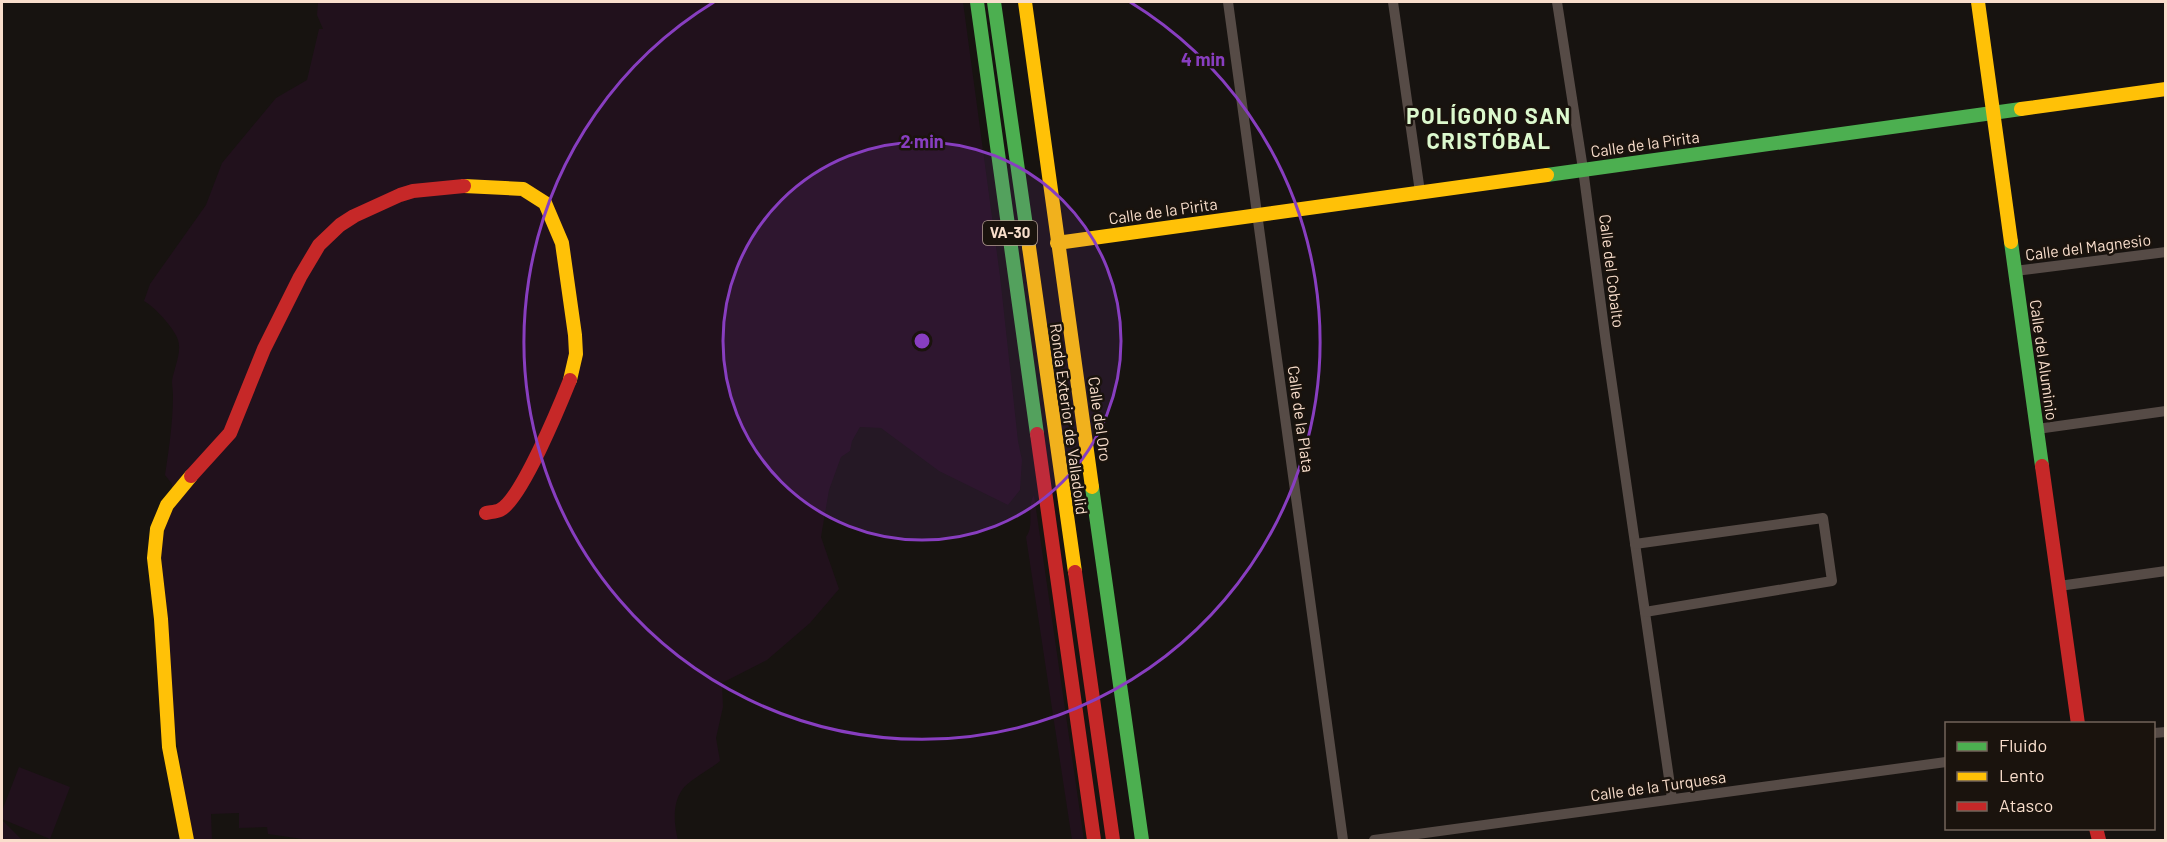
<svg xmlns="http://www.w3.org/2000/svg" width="2167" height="842" font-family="Barlow,sans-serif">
  <rect width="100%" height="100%" fill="#171310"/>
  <g fill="#21111c">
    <path d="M318,2H963L1000,276L1018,441L1022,460L1020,490L1008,505L939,471L881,428L860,427L852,441L850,451L841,457L829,490L821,537L839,589L810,623L767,660L722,683L723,707L716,738L720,761C711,769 689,780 682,790C672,804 674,825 678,840H309L268,834L267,827L239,828V813L211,814L212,840H191L168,679L159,559L162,529L173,505L172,484L165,475C169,449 173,421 173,395C173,391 172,386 172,381C174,368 182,353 178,340C175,329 154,306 144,301L150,284L206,205L222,163L276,98L307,80L319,29H323L317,15Z"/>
    <path d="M1034,495L1084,840H1072L1026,537C1035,525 1026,508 1034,495Z"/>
    <path d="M19,767L70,787L50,839L2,819V811Z"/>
    <path d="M2,821L4,822L22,840H2Z"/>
  </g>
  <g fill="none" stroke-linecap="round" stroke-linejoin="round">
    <g stroke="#564b46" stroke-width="10">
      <path d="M1228,2L1343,840"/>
      <path d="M1393,2L1420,192"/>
      <path d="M1557,2L1583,169L1606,343L1672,799"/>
      <path d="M2015,271L2166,252"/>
      <path d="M2037,429L2166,411"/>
      <path d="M1635,544L1823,518L1832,581L1645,612"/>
      <path d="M2059,586L2166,571"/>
      <path d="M2154,733L2166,732"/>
      <path d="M1374,840L1946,762"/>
    </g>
    <g stroke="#4caf50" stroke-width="14">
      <path d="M977,2L1037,434"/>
      <path d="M994,2L1029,247"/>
      <path d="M1547,175L2021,109"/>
      <path d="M2011,242L2042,466"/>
      <path d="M1092,487L1142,840"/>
    </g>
    <g stroke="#ffc107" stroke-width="14">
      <path d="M1025,2L1092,487"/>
      <path d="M1978,2L2011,242"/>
      <path d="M2021,109L2166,89"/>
      <path d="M464,186L523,189L545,203L562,243L575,335L576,354L570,380"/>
      <path d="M1057,243L1547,175"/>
      <path d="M1029,247L1075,572"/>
      <path d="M187,840L169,747L161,619L154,558L157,529L167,505L191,476"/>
    </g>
    <g stroke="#c62828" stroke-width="14">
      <path d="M1037,434L1094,840"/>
      <path d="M2042,466L2078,724"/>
      <path d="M191,476L230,433L264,349L300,277L319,245L340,225L354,216L400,195L413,191L464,186"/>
      <path d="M486,513C490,512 496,512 500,510C521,500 560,405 570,380"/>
      <path d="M1075,572L1113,840"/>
      <path d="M2096,828L2099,840"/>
    </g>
  </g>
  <circle cx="922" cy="341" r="199" fill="#883ec0" fill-opacity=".12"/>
  <g fill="none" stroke="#883ec0" stroke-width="3">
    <circle cx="922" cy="341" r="199"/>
    <path d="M1130 2A398 398 0 1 1 714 2"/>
  </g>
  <g text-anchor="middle" stroke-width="5" stroke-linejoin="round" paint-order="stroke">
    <rect fill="#1a130d" stroke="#b6a193" stroke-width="1.5" x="983" y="221" width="54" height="24" rx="4.5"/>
    <g font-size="15" font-weight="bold" fill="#f9decc">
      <text x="1010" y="238">VA-30</text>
    </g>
    <g font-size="16" fill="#f9decc" stroke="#1a130d">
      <text transform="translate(1645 144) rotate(-8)" y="6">Calle de la Pirita</text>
      <text transform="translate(1163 211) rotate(-8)" y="6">Calle de la Pirita</text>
      <text transform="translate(2088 247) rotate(-7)" y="6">Calle del Magnesio</text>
      <text transform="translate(1612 271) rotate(83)" y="6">Calle del Cobalto</text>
      <text transform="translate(2044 360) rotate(82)" y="6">Calle del Aluminio</text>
      <text transform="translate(1069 419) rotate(82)" y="6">Ronda Exterior de Valladolid</text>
      <text transform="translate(1100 419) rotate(82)" y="6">Calle del Oro</text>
      <text transform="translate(1301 419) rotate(82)" y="6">Calle de la Plata</text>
      <text transform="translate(1658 786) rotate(-8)" y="6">Calle de la Turquesa</text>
    </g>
    <g font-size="22" font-weight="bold" letter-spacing="1.5" fill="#dcf9ce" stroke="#1a130d">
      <text x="1489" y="124">POLÍGONO SAN<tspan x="1489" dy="25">CRISTÓBAL</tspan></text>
    </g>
  </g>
  <circle cx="922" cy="341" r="9" fill="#883ec0" stroke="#1a130d" stroke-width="3"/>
  <g font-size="18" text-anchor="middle" font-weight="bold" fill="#883ec0" stroke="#1a130d" stroke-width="5" stroke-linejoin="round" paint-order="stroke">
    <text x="1203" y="66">4 min</text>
    <text x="922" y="148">2 min</text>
  </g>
  <rect width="2167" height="842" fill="none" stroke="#f9decc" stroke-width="6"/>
  <rect x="1945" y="722" width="210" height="108" fill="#1a130d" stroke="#736459" stroke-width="1.5"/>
  <rect x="1957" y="742" width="30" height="9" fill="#4caf50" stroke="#736459" stroke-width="1.5"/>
  <text x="1999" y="752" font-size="18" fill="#f9decc">Fluido</text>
  <rect x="1957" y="772" width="30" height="9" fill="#ffc107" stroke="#736459" stroke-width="1.5"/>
  <text x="1999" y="782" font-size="18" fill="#f9decc">Lento</text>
  <rect x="1957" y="802" width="30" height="9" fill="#c62828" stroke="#736459" stroke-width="1.5"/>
  <text x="1999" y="812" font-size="18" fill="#f9decc">Atasco</text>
</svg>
